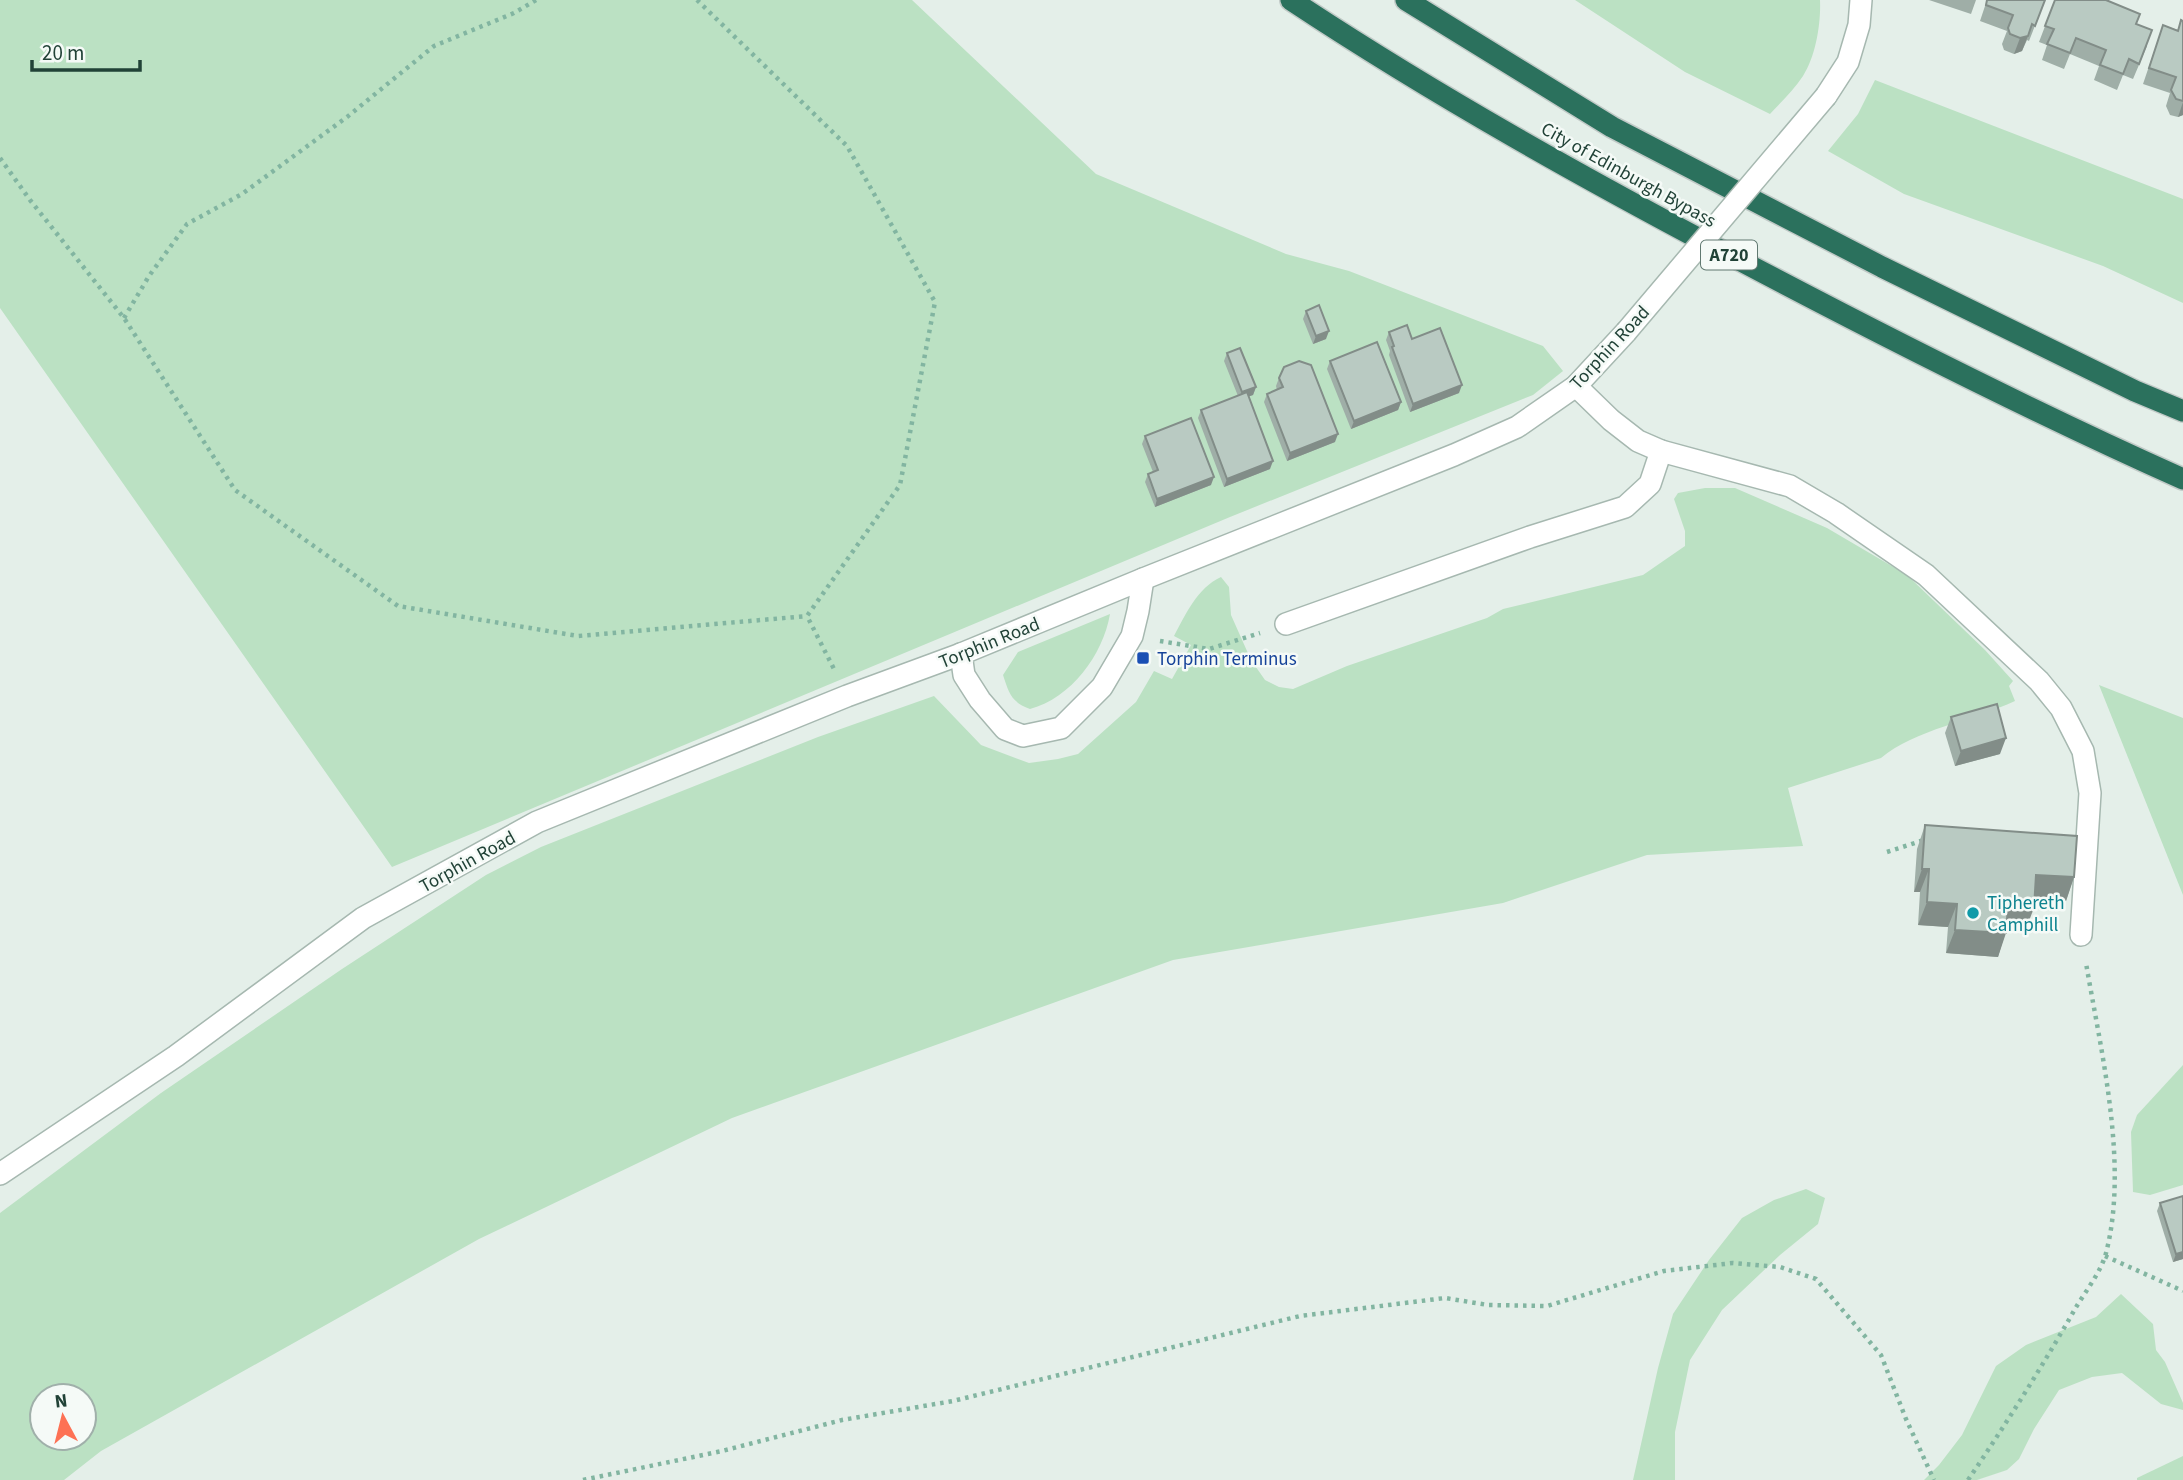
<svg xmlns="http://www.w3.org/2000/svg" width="2183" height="1480" font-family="'Source Sans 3',sans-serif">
  <rect width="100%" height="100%" fill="#e4efe9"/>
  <g fill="#bbe1c3" fill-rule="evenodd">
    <path d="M0,0H912L1096,174L1286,254L1349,271L1543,346L1563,371L1533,395L1230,517L392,867L0,308Z"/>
    <path d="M1575,0H1820C1821,23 1816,56 1803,76C1794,90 1781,102 1770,114L1685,72Z"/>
    <path d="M1875,80L2183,199V303L2103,266L1904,194L1828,151L1858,114Z"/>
    <path d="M1705,488H1735L1827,528L1907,575L1985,650L2013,681L2009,686L2015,701C1974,720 1914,730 1881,758L1788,788L1803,846L1647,855L1503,903L1173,960L732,1118L479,1239L101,1451L64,1480H0V1213L161,1093L342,969L486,875L541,847L818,737L934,696L981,745L1029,763L1058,759L1078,754L1136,702L1154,671L1172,679L1191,645L1174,636C1186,614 1197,588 1221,577L1229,587L1231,615L1251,660L1265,680L1279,687L1293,689L1347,666L1487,618L1503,609L1643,575L1685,546V531L1674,499L1678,493ZM42,1396H84V1438H42Z"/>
    <path d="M1110,614C1103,655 1071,698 1030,709C1011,702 1009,693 1003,675L1018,652Z"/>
    <path d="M2099,685L2183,718V895Z"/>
    <path d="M2183,1065V1185L2150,1195L2133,1192L2131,1132L2137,1115Z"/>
    <path d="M1806,1189L1825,1198L1818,1224L1780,1255L1722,1310L1690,1360L1675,1432V1480H1633L1658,1368L1673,1314L1709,1260L1742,1218L1774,1200Z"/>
    <path d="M2121,1294L2153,1324L2156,1350L2165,1362L2183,1403V1410L2161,1404L2122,1373L2092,1377L2059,1390L2034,1429L2019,1459L2007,1470L1977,1480H1924L1939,1465L1962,1435L1996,1366L2026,1345L2096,1317Z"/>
    <path d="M2183,1456V1480H2137V1478Z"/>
  </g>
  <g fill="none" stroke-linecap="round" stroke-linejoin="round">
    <defs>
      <g id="minor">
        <path d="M1826,96L1848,62L1859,25L1861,0"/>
        <path d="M1576,386L1611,420L1638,441L1661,451L1790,486L1836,513L1926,575L2039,681L2061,708L2083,751L2090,793L2081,935"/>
        <path d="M1286,624L1530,537L1625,507L1650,484L1661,451"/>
        <path d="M961,654L964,675L980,700L1005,729L1023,736L1061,728L1102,687L1132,636L1138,611L1143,579"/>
        <path d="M0,1174L176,1056L363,918L537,822L847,696L961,654L1143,579L1454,455L1517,427L1576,386L1626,332"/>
      </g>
      <g id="highway">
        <path d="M1291,0C1436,96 1589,181 1743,262C1887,338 2033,412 2183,479"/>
        <path d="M1406,0L1612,127L1882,267L2135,391L2183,411"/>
      </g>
    </defs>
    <use href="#minor" stroke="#a6b8b0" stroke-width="24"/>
    <use href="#highway" stroke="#c1cac7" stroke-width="24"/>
    <g stroke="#82b5a1" stroke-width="4.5" stroke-dasharray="3.5 5" stroke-linecap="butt">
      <path d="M697,0L847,146L935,302L900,485L807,616L835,671"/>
      <path d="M0,158L30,200L124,318L235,490L398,606L578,636L807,616"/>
      <path d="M124,318L149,276L187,224L242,194L347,117L434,46L514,13L536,0"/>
      <path d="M1160,641L1209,649L1260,633"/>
      <path d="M1887,852L1924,840"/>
      <path d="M2105,1256L2183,1291"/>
      <path d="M583,1480L722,1451L842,1420L953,1401L1300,1316L1445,1298L1488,1305L1547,1306L1664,1271L1733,1263L1780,1267L1816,1279L1881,1355L1906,1419L1934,1480"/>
      <path d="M1968,1480C2006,1424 2042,1367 2075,1309C2085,1292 2101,1272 2106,1253C2129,1165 2101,1052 2086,963"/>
    </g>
    <use href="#minor" stroke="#fff" stroke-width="21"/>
    <use href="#highway" stroke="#2b715d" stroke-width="21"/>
    <defs>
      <path id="minor-bridge" d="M1626,332L1826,96"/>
    </defs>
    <use href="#minor-bridge" stroke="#a6b8b0" stroke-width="24" stroke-linecap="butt"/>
    <use href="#minor-bridge" stroke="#fff" stroke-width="21"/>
  </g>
  <g fill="#9faea7">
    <path d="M1929,0H1976L1971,14Z"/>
    <path d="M1987,0H2045L2029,41L2027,40L2022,51L2014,54L2004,50L2002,44L2007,31L1980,21Z"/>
    <path d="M2055,0L2137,24L2147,46L2133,79L2123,75L2117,90L2094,80L2099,66L2070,54L2064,69L2042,60L2047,45L2039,42Z"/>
    <path d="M2183,21V115L2178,117L2170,115L2166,106L2170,93L2143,84L2163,25L2178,30Z"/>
    <path d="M1306,311L1326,339L1313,344L1303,319Z"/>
    <path d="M1389,332L1412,339L1459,393L1410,412L1389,355L1390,351L1386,340Z"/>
    <path d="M1227,353L1256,387L1253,395L1249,396L1270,469L1224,487L1198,418L1201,410L1238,396L1224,361Z"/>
    <path d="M1330,361L1401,402L1398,410L1351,429L1327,369Z"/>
    <path d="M1279,378L1335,442L1287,461L1264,402L1267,394L1277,390L1276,386Z"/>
    <path d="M1145,436L1211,485L1155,507L1145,482L1148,474L1153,472L1142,444Z"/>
    <path d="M1951,717L2000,754L1955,766L1945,733Z"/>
    <path d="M1925,825L2074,877L2066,901L2034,899L2025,931L2006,930L1998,957L1946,953L1948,927L1918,925L1920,892H1914L1917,849Z"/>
    <path d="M2160,1203L2183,1259L2173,1262L2157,1211Z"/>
  </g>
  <g fill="#828d88">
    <path d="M2028,36L2022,51L2014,54L2020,38Z"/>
    <path d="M2183,102V115L2178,117Z"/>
    <path d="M1329,331L1326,339L1313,344L1316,336Z"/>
    <path d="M1462,385L1459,393L1410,412L1413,404Z"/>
    <path d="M1256,387L1253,395L1239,400L1242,392Z"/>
    <path d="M1401,402L1398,410L1351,429L1354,421Z"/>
    <path d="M1338,434L1335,442L1287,461L1290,453Z"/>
    <path d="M1273,461L1270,469L1224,487L1227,479Z"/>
    <path d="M1214,477L1211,485L1155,507L1157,499Z"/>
    <path d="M2006,738L2000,754L1955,766L1961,751Z"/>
    <path d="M1922,869H1929L1920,892H1914Z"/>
    <path d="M2036,875L2074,877L2066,901L2028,898Z"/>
    <path d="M1927,902L1957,904L1948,927L1918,925Z"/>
    <path d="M2008,906L2034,908L2025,931L2000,930Z"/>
    <path d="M1955,930L2006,933L1998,957L1946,953Z"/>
    <path d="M2183,1252V1259L2173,1262L2176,1254Z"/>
  </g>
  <g fill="#b9cac2" stroke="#828d88" stroke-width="2">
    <path d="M1987,0H2045L2035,26L2032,24L2028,36L2020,38L2010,34L2008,28L2013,15L1986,5Z"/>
    <path d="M2055,0H2106L2140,14L2136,24L2152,30L2139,64L2129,59L2123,74L2100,65L2106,50L2076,38L2070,53L2047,44L2054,29L2045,26Z"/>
    <path d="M2181,20L2183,21V101L2176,99L2171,90L2176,77L2149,68L2163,25L2178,31Z"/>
    <path d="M1319,305L1329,331L1316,336L1306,311Z"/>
    <path d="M1407,325L1412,339L1440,328L1462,385L1413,404L1392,347L1394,346L1389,332Z"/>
    <path d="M1377,342L1401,402L1354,421L1330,361Z"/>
    <path d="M1240,348L1256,387L1242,392L1227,353Z"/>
    <path d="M1299,361L1311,365L1338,434L1290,453L1267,394L1283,387L1279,378L1284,367Z"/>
    <path d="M1247,392L1273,461L1227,479L1201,410Z"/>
    <path d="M1191,418L1214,477L1157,499L1148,474L1158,470L1145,436Z"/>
    <path d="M1997,704L2006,738L1961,751L1951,717Z"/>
    <path d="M1925,825L2077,836L2074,877L2036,875L2034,908L2008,906L2006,933L1955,930L1957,904L1927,902L1929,869H1922Z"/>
    <path d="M2183,1196V1252L2176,1254L2160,1203Z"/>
  </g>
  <rect fill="#1a4fb4" stroke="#f5faf7" stroke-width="2.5" x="1136" y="651" width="14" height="14" rx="3.5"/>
  <circle fill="#0f9aa8" stroke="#f5faf7" stroke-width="2.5" cx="1973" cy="913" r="7"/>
  <g text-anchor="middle" stroke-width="5" stroke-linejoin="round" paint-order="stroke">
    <rect fill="#f5faf7" stroke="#617971" stroke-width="2" x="1701" y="240.5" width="56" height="29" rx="5"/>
    <g font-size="18" font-weight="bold" fill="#214237">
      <text x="1729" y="261">A720</text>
    </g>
    <g font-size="19" fill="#214237" stroke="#f5faf7">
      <text transform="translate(1629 174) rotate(29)" y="7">City of Edinburgh Bypass</text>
      <text transform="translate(1609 347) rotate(-47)" y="7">Torphin Road</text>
      <text transform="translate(989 642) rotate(-22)" y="7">Torphin Road</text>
      <text transform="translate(467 861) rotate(-29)" y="7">Torphin Road</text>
    </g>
    <g font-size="19" fill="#164399" stroke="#f5faf7" text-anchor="start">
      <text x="1157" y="665">Torphin Terminus</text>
    </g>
    <g font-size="19" fill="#0d838f" stroke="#f5faf7" text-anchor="start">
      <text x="1987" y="909">Tiphereth<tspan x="1987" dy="22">Camphill</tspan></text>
    </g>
  </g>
  <g transform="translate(63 1417) rotate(353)"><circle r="33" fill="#f5faf7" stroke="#a0b0aa" stroke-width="2"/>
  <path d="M0-5L12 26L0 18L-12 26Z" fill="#fd7154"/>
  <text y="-10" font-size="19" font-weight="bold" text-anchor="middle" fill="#214237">N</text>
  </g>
  <path d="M32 60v10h108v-10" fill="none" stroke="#214237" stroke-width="3.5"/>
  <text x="42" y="60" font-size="21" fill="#214237" stroke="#f5faf7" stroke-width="5" paint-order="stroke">20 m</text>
</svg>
